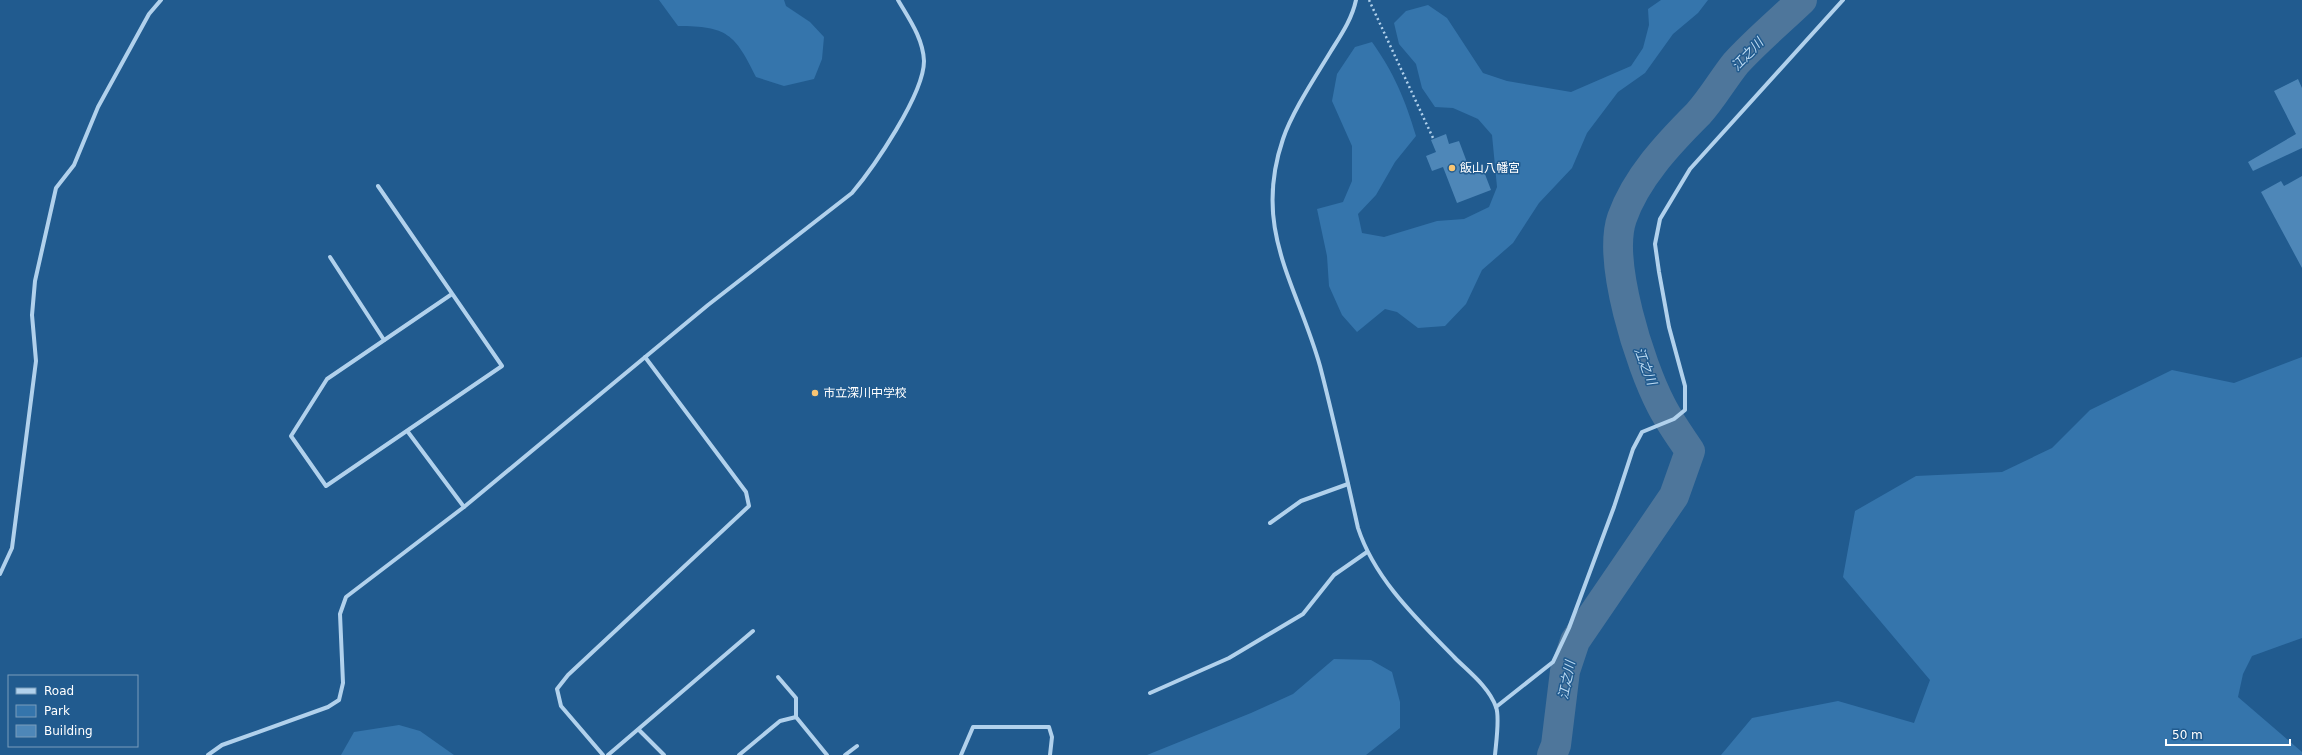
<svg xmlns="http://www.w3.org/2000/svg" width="2302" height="755" font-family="'DejaVu Sans','Noto Sans JP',sans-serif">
  <rect width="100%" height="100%" fill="#215b8f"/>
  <g fill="#3575ac">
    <path d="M659,0H784L786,6L810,22L824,37L822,59L814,79L784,86L756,77C735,34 727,26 678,26Z"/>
    <path d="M1661,0H1708L1698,13L1673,34L1645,73L1618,92L1587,133L1572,168L1539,203L1513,243L1482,270L1466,304L1445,326L1418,328L1397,312L1385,309L1357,332L1342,315L1329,286L1327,256L1317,209L1343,202L1352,181V146L1332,101L1337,74L1355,47L1372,42C1394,73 1405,99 1416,136L1395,162L1376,195L1358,214L1362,233L1384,237L1437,221L1464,219L1489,207L1497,187L1492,135L1478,119L1453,108L1435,107L1422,88L1416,64L1399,44L1394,23L1406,11L1428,5L1447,18L1483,73L1507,81L1571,92L1631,66L1643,48L1649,25L1648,9Z"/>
    <path d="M2302,357V638L2252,656L2243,674L2238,697L2302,752V755H1721L1752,718L1838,701L1914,723L1930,680L1843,577L1855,511L1916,476L2002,472L2052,448L2090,410L2172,370L2234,383Z"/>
    <path d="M1334,659L1371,660L1392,672L1400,702V728L1366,755H1147L1251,713L1293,694Z"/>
    <path d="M399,725L420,731L454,755H341L354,732Z"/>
  </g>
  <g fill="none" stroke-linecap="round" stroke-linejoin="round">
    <path stroke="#4e769b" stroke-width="30" d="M1552,755L1556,745L1565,671L1575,641L1674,496L1690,451C1680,436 1669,421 1661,405C1640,365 1607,261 1622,218C1636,178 1668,144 1698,114C1712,99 1723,79 1736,63C1756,41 1780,21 1802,0"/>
  </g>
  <g fill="#4e87b8">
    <path d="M2298,79L2302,88V148L2253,171L2248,162L2296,134L2274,91Z"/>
    <path d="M1446,134L1449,144L1459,141L1471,173L1483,169L1491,190L1457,203L1443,167L1432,171L1426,156L1436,152L1431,140Z"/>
    <path d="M2302,176V268L2261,192L2281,181L2284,186Z"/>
  </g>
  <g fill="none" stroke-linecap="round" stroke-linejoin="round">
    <path stroke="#b1d1ec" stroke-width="2.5" stroke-dasharray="2 3" stroke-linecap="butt" d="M1369,0L1433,138"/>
    <g stroke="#b1d1ec" stroke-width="4">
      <path d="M1356,0C1352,19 1341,35 1331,51C1316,76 1292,112 1283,139C1252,230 1297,284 1320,366C1334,420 1346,474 1358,528C1375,580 1418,620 1455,658C1469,672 1489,687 1496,707C1500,717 1496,743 1495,755"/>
      <path d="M378,186L502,366L326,486L291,436L327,379L452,294"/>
      <path d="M330,257L384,340"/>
      <path d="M408,432L464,507"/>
      <path d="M1270,523L1301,501L1348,484"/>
      <path d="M0,574L12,548L36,361L32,315L35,281L56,188L74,165L98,107L149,14L161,0"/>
      <path d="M778,677L796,698V717"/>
      <path d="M1150,693L1229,658L1303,614L1334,575L1367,552"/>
      <path d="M1496,707L1553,662L1569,628L1614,507L1633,449L1642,432L1674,419L1685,410V386L1669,327L1659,272L1655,244L1660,219L1690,169L1843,0"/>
      <path d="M639,730L664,755"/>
      <path d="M208,755L222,745L328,707L339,700L343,683L340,614L346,597L464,507L708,305L852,193C874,167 924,94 924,61C923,38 909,19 898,0"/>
      <path d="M603,755L561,706L557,689L568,675L749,506L746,492L645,357"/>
      <path d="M608,755L753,631"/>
      <path d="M739,755L780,721L796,717L827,755"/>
      <path d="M845,755L857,746"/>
      <path d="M961,755L973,727H1049L1052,737L1050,755"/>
    </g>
  </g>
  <g fill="#f8c573" stroke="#215b8f" stroke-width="1.5">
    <circle cx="1452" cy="168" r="4"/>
    <circle cx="815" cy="393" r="4"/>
  </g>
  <g text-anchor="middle" stroke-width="3" stroke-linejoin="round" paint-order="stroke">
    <g font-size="12" fill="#fff" stroke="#215b8f" text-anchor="start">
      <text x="1460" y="172">飯山八幡宮</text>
      <text x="823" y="397">市立深川中学校</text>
    </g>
    <g font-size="13" font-style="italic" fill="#bddbf3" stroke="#215b8f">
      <text transform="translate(1747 54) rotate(-46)" y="5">江之川</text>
      <text transform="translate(1646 366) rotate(69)" y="5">江之川</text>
      <text transform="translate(1566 680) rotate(-79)" y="5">江之川</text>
    </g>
  </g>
  <rect x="8" y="675" width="130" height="72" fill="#215b8f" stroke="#7a9dbc"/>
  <rect x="16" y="688" width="20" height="6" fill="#b1d1ec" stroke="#7a9dbc"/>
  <text x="44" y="695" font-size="12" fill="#ffffff">Road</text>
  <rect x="16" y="705" width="20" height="12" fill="#3575ac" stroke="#7a9dbc"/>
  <text x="44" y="715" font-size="12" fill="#ffffff">Park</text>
  <rect x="16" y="725" width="20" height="12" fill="#4e87b8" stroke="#7a9dbc"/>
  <text x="44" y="735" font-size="12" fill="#ffffff">Building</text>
  <path d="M2166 739v6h124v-6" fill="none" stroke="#ffffff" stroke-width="2"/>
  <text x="2172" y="739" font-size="12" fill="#ffffff" stroke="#215b8f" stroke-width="3" paint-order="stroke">50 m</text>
</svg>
